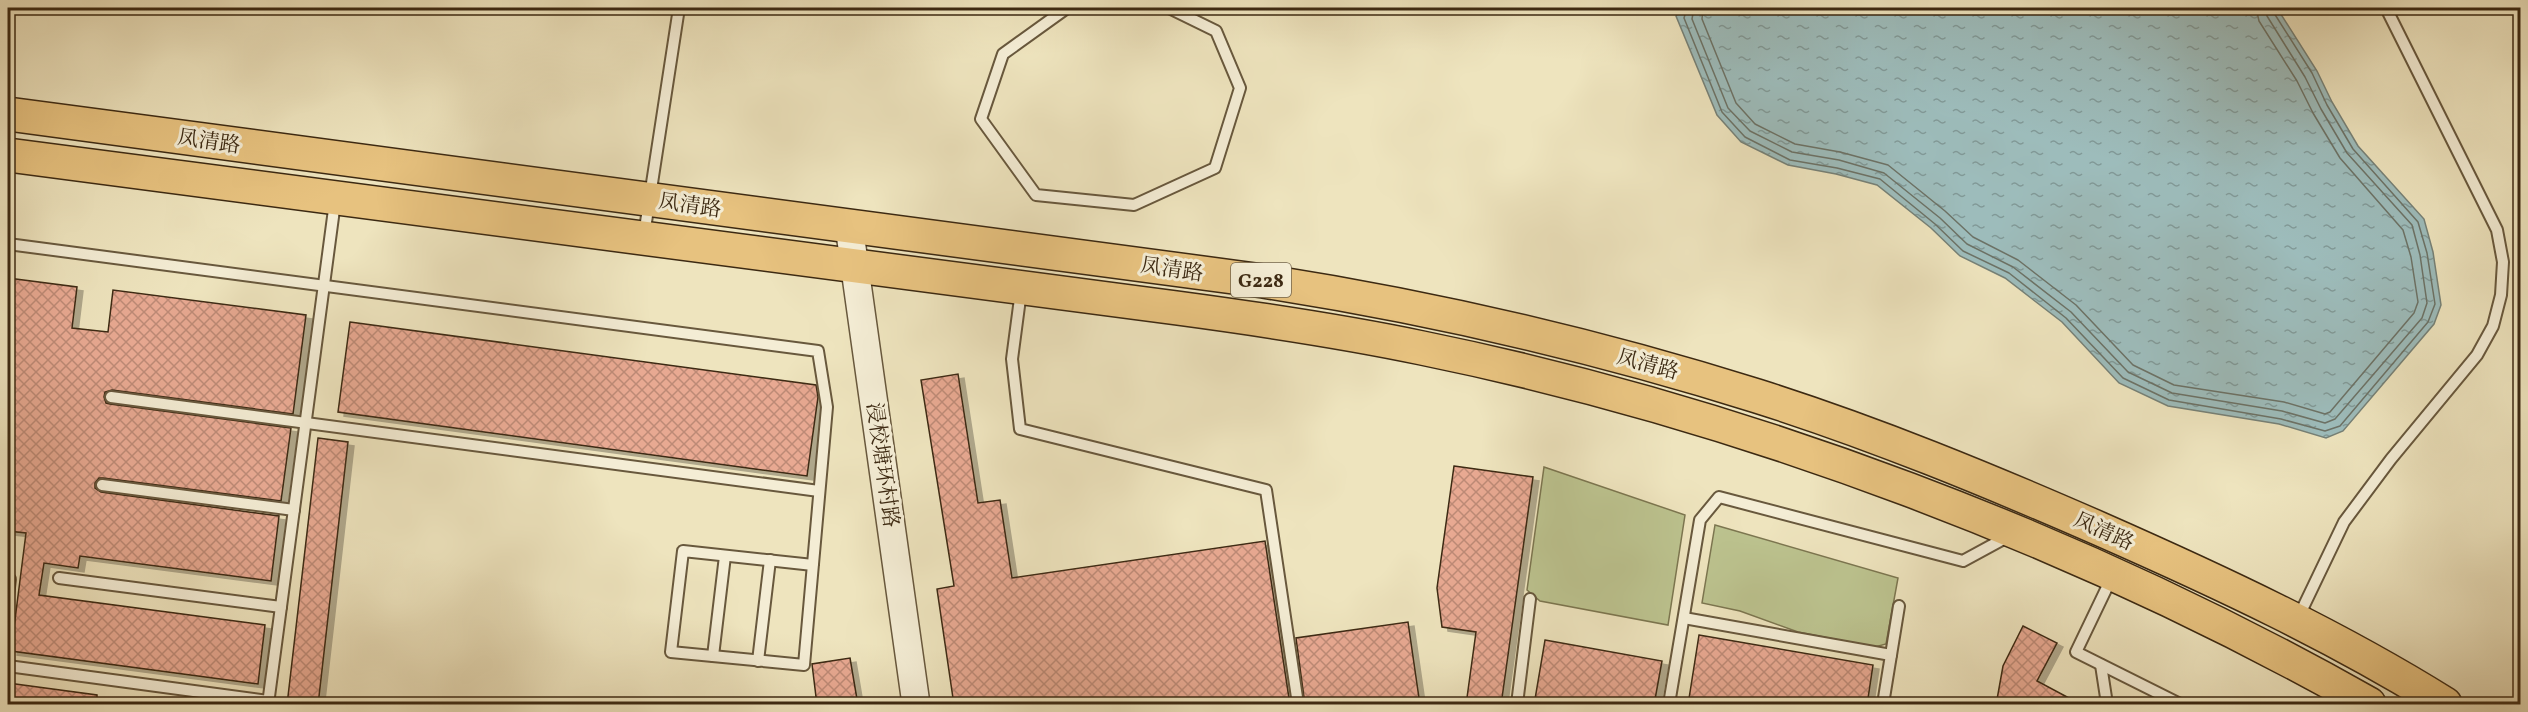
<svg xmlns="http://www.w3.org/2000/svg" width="2528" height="712" font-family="Vollkorn,'Noto Serif SC',serif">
  <defs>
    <pattern id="water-ripples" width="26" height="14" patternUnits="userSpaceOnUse" patternTransform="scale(1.5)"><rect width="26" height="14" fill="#9dbcbb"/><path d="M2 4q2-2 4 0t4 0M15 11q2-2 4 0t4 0" fill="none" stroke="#819997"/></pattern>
    <pattern id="building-cross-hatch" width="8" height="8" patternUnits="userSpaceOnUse" patternTransform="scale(1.5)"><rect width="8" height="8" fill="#e8a992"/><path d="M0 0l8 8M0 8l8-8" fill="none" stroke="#bd8a76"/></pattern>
    <filter id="shadow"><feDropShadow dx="6" dy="4" stdDeviation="0" flood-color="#0004"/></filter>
  </defs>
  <rect width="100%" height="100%" fill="#eee4be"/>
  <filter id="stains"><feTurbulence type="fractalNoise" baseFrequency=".00333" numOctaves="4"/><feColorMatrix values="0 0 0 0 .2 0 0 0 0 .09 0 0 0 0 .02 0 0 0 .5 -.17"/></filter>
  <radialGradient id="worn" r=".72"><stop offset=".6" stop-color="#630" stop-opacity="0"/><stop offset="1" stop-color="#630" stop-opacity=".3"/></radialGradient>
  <g fill="#bcc38f" stroke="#7c7650" stroke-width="1.5">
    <path d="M1544,467L1685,515L1668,625L1540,601L1527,590Z"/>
    <path d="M1715,525L1898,578L1886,644L1875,647L1798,632L1740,611L1702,603Z"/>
  </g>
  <path fill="url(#water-ripples)" stroke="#768177" stroke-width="1.5" d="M1682,8H2277L2317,71L2332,102L2358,146L2424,219L2433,252L2441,305L2434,324L2343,431L2326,438L2279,424L2168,406L2119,383L2062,322L2005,278L1960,256L1931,228L1877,185L1836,174L1788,165L1741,142L1717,115L1676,16Z"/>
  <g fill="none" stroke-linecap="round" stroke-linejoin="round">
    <g stroke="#6c7266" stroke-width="1.5">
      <path d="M1687,8L1684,18L1722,112L1745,137L1790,160L1837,168L1880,179L1935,224L1963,251L2009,273L2066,318L2123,378L2169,400L2281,419L2325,431L2340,426L2428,322L2435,304L2427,253L2418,222L2353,149L2327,105L2312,73L2274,13L2273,8"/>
      <path d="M1694,8L1692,19L1728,108L1750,131L1792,152L1839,160L1884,173L1940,218L1967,244L2013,267L2071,312L2128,372L2172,393L2282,411L2325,423L2335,419L2422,318L2427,303L2420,255L2412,225L2347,153L2321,109L2305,77L2267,16L2265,8"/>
      <path d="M1703,8L1702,19L1736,103L1755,124L1795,144L1840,152L1888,165L1945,211L1973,237L2018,260L2076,305L2133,365L2174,385L2284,402L2325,414L2330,412L2414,313L2418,302L2411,257L2403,230L2340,158L2313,113L2297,81L2259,21L2256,8"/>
    </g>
  </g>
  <g fill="url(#building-cross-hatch)" stroke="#3c2912" stroke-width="1.5" filter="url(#shadow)">
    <path d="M8,278L77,287L72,328L108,332L113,290L306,315L293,414L112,390L105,392L104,397L106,403L110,404L291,428L281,501L103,478H99L95,483V488L101,492L279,516L271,581L80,556L78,568L44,563L39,595L265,625L258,684L11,651L26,533L8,531Z"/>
    <path d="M350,322L816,385L818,397L807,476L338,412Z"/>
    <path d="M958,374L978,503L1000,500L1012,578L1265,541L1290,705H954L937,589L954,586L921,380Z"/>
    <path d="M318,438L348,442L318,705H287Z"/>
    <path d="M1454,466L1533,477L1501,705H1466L1476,632L1442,627L1437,588Z"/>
    <path d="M1408,622L1420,705H1305L1296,638Z"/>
    <path d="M2023,626L2057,643L2037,681L2082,705H1996L2003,666Z"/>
    <path d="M1699,635L1873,665L1867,705H1688Z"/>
    <path d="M1545,640L1662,661L1654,705H1534Z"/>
    <path d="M850,658L858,705H817L812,664Z"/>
    <path d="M8,683L97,695V705H8Z"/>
  </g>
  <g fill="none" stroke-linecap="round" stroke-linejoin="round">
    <defs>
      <g id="service">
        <path d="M1067,8L1003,54L981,119L1036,195L1134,205L1215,168L1240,88L1216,31L1169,8"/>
        <path d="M644,235L679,8"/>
        <path d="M8,244L818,351L827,407L804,665L671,652L683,551L813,565"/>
        <path d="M1021,291L1012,359L1020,429L1266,490L1298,704"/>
        <path d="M111,397L819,491"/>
        <path d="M102,485L294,510"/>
        <path d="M59,578L281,607"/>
        <path d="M2111,579L2076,652L2180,704"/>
        <path d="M8,596L10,579"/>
        <path d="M1684,618L1891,655"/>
        <path d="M2298,618L2344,522L2391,459L2477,355L2493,326L2501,295L2503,262L2497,230L2386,8"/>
        <path d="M713,656L725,556"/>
        <path d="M758,661L770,560"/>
        <path d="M2101,665L2107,704"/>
        <path d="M8,666L268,701"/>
        <path d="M268,704L335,202"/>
        <path d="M1517,704L1530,599"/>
        <path d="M1669,704L1700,520L1719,497L1963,561L2009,536"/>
        <path d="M1883,704L1899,606"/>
      </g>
      <path id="tertiary" d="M849,226L916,704"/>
      <g id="trunk">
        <path d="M8,114L1263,281C1430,307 1595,345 1757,396C1874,433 1988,480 2100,529C2218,581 2336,636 2445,704"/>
        <path d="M8,155L1177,308C1259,319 1341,331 1422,348C1746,414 2081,541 2369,704"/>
      </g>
    </defs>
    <use href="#service" stroke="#68583d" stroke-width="14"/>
    <use href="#tertiary" stroke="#68583d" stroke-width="30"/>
    <use href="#trunk" stroke="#3c2912" stroke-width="36"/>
    <use href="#service" stroke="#f4edd5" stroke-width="10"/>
    <use href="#tertiary" stroke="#f4edd5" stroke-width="27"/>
    <use href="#trunk" stroke="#e7c27f" stroke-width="33"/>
  </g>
  <g text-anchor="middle" stroke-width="6" stroke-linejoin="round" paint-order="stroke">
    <rect fill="#f4edd5" stroke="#73644c" stroke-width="1.5" x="1231" y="263" width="60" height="34" rx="4.5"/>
    <g font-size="20" font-weight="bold" fill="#3c2912">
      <text x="1261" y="287">G228</text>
    </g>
    <g font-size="21" fill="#3c2912" stroke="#f4edd5">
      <text transform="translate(209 141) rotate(8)" y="7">凤清路</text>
      <text transform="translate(690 205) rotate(8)" y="7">凤清路</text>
      <text transform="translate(1172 269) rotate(8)" y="7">凤清路</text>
      <text transform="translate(1648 364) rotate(15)" y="7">凤清路</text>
      <text transform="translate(883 465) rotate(82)" y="7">浸校塘环村路</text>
      <text transform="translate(2104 531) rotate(24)" y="7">凤清路</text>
    </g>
  </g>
  <rect width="2528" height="712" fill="none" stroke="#eee4be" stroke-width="30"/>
  <rect x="9" y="9" width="2510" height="694" fill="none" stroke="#3c2912" stroke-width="3"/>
  <rect x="15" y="15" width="2498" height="682" fill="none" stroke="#3c2912" stroke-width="1.5"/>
  <rect width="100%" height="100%" filter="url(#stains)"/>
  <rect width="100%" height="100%" fill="url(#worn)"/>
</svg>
